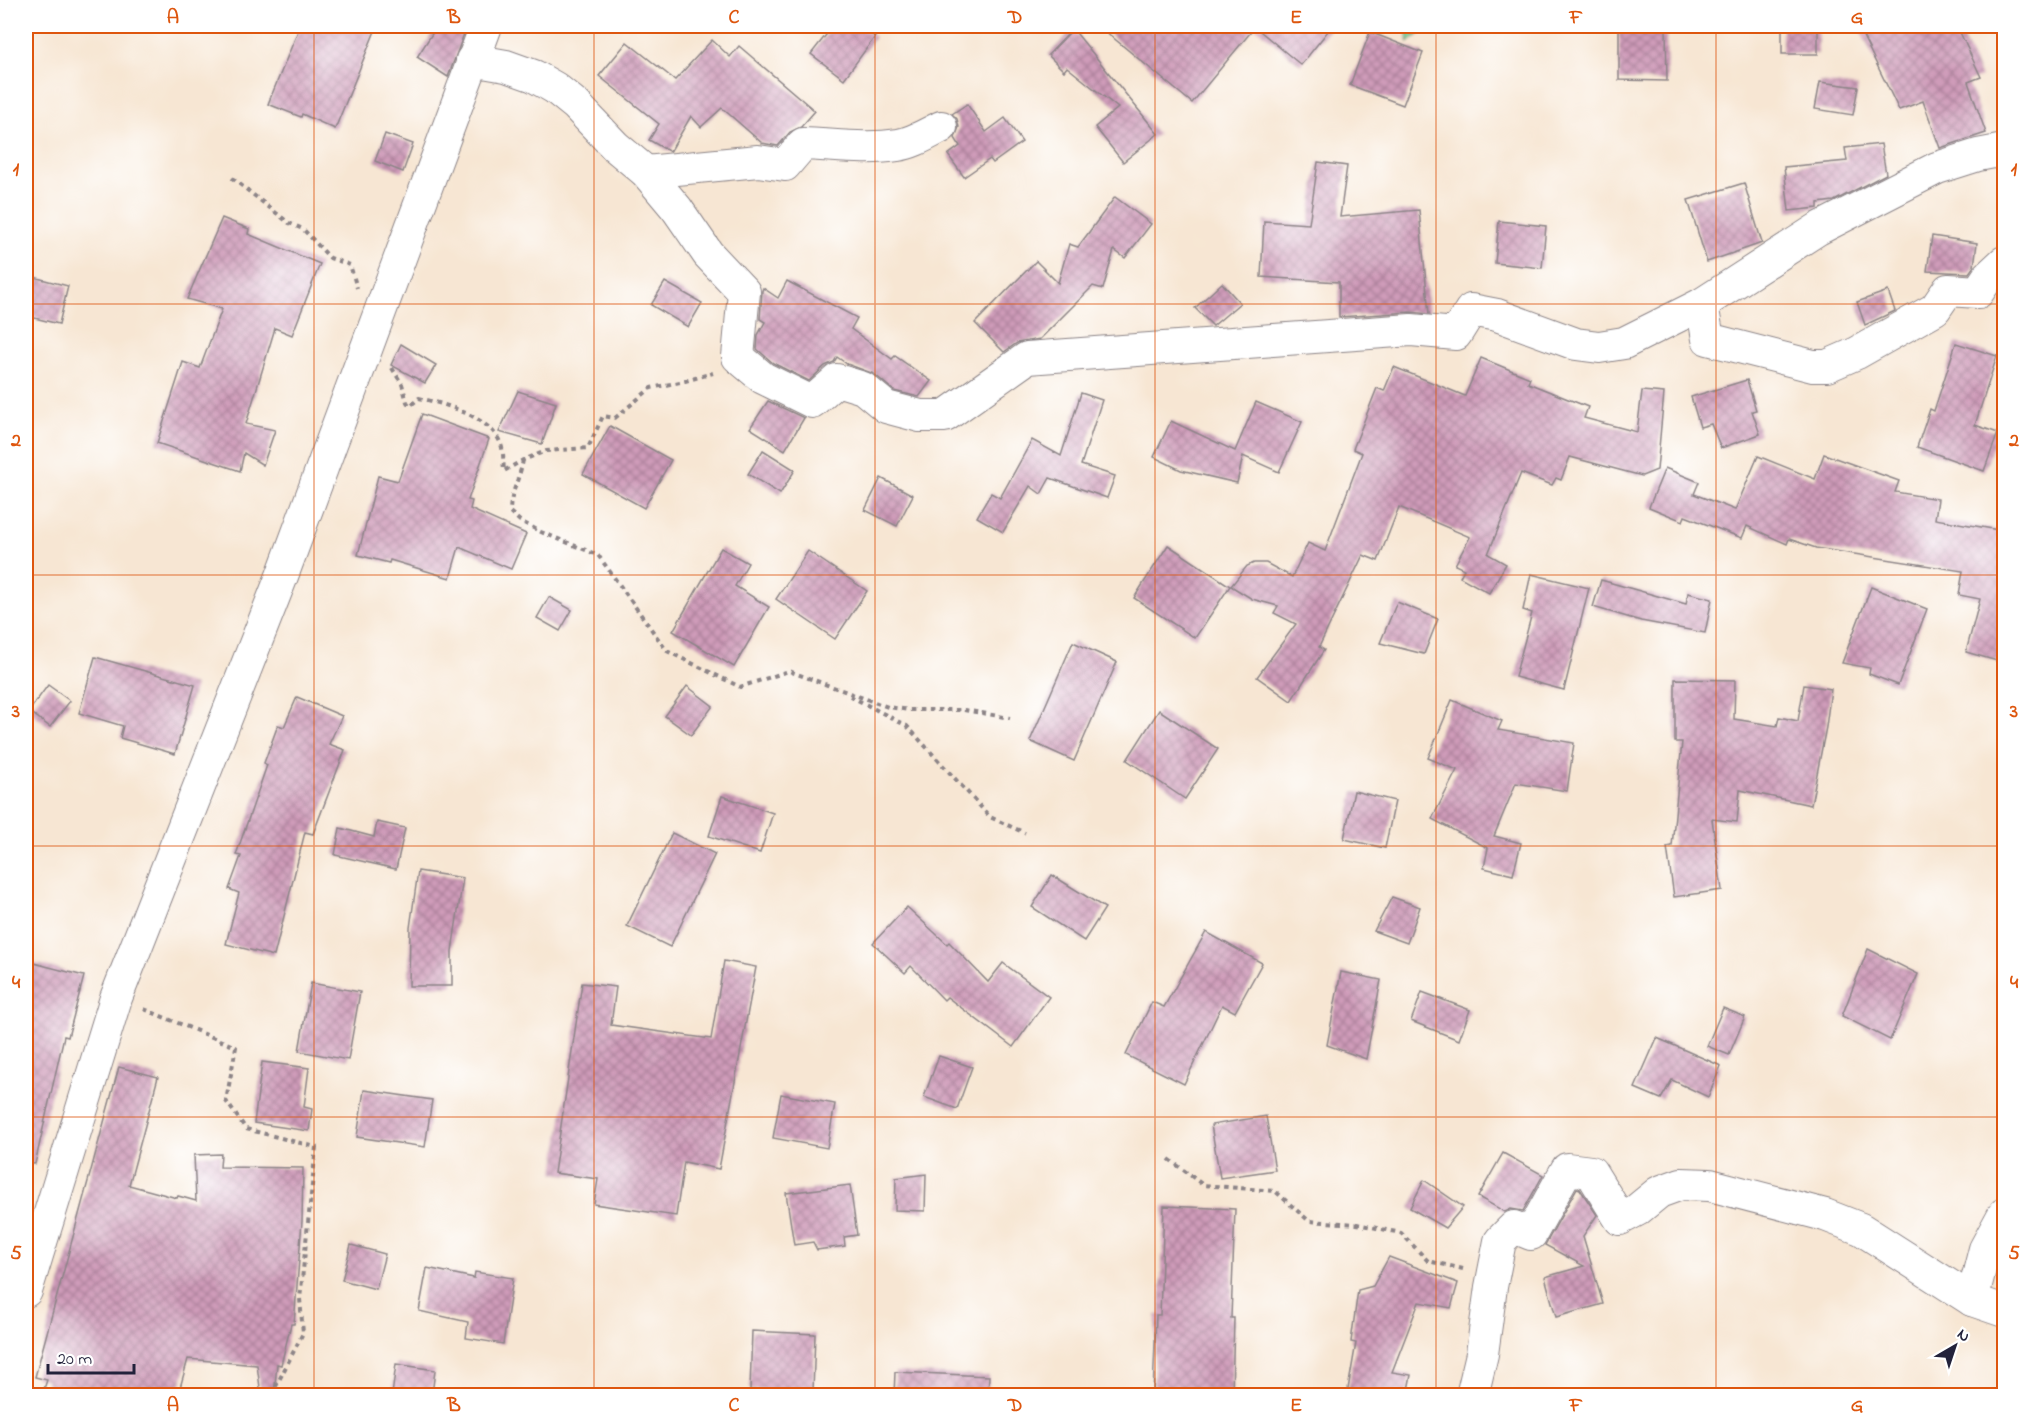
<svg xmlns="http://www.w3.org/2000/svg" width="2030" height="1421" font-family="'Indie Flower',sans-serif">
  <defs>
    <pattern id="wetland-marsh" width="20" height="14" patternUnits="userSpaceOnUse" patternTransform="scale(1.5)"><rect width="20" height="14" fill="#7ad094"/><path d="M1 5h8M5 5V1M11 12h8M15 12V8" fill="none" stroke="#69b280"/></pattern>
    <pattern id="building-cross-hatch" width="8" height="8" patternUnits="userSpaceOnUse" patternTransform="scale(1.5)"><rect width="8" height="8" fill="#cf9bb9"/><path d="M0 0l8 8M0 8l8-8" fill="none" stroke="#a87e98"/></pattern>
  </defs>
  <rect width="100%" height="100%" fill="#fff"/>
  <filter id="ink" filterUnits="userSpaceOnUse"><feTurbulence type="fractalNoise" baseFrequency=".0167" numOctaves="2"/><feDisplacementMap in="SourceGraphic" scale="12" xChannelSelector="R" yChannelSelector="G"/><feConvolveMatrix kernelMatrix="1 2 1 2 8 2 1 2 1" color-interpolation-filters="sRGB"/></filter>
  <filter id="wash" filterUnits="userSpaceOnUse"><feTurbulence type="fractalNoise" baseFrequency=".008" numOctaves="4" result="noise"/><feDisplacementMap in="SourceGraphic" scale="24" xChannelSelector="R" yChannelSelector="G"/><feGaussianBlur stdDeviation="1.35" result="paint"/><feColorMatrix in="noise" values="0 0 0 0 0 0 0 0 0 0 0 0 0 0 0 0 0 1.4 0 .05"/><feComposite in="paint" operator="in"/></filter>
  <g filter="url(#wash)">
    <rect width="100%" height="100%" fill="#f7e6d3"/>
    <path fill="url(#wetland-marsh)" stroke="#4e7968" stroke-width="1.5" d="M1405,26H1430L1409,42Z"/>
    <g id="blocks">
      <g fill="url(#building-cross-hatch)">
        <path d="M300,26H377L335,129L302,114L301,117L268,104Z"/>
        <path d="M437,26H456L465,31L448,77L417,57Z"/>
        <path d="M833,26H860L875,37L844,79L811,54Z"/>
        <path d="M1099,26H1332L1301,65L1255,27L1192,103Z"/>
        <rect x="1782" y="26" width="36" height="28"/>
        <path d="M1858,26H1957L1981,77L1968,82L1986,133L1940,148L1923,101L1899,110Z"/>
        <path d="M1619,27L1666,28L1667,81L1619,80Z"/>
        <path d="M1073,29L1158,134L1123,162L1095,127L1118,108L1067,67L1064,71L1048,55Z"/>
        <path d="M1370,32L1423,53L1403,105L1350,85Z"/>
        <path d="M712,40L730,57L739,46L815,111L801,127L790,132L778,146L762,143L722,108L701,127L691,116L670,152L649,140L659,124L599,76L627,42L675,80Z"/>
        <path d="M1820,82L1858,87L1853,115L1815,109Z"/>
        <path d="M967,104L986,132L1005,118L1022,142L993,163L990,159L964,177L948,155L960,146L955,138L959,127L957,119L952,114Z"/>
        <path d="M385,134L413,144L403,172L375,161Z"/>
        <path d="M1881,144L1886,174L1834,201L1818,203V208L1789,211L1784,167L1847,161L1845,148Z"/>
        <path d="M1318,162L1347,166L1340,217L1419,210L1429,314L1410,312L1339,317V282L1261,277L1264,221L1309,224Z"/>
        <path d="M1744,183L1762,243L1707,262L1688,200Z"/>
        <path d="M1115,197L1151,224L1125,258L1114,250L1103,289L1093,286L1040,339L1017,343L1004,352L975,323L1036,261L1058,283L1069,244L1078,247Z"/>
        <path d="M222,218L249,229L248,234L320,264L292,335L275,328L246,424L275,430L263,465L244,453L240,471L157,443L183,362L200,368L222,309L187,299Z"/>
        <path d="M1499,221L1546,226L1542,268L1495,263Z"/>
        <path d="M1932,236L1977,243L1974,266L1969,273L1927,271Z"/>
        <path d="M26,275L68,286L59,324L26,316Z"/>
        <path d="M787,281L857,318L851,329L892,359L895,356L931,381L919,397L894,391L874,374L847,364L837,357L834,362L825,366L809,381L773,363L757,349L758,335L765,322L760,319L762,291L763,288L778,298Z"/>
        <path d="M665,282L702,303L688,327L651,305Z"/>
        <path d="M1222,283L1240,303L1213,326L1195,308Z"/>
        <path d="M1888,291L1895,311L1865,325L1857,302Z"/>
        <path d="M1956,343L1997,356L1975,425L1998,433L1984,471L1917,447L1930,409L1934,411Z"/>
        <path d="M401,344L436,365L425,383L391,365Z"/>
        <path d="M1481,358L1530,378L1528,383L1588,407L1584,418L1637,432L1642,391L1664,393L1657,470L1642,476L1570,457L1561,480L1556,478L1552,485L1521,473L1488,554L1506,564L1489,593L1460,577L1464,569L1455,565L1470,537L1399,507L1378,561L1363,555L1319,647L1324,650L1291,701L1257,677L1296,624L1274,613L1278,606L1252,599L1231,586L1247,566L1254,563H1266L1292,577L1308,543L1325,551L1362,453L1353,449L1377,388L1384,391L1394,367L1465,396Z"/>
        <path d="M1747,380L1756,410L1752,411L1760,434L1721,448L1711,424L1700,427L1691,397Z"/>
        <path d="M518,391L556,403L542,444L499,432Z"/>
        <path d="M1081,393L1102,400L1081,465L1115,476L1107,498L1050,478L1041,494L1030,486L1003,532L977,517L991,493L1000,498L1032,440L1061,456Z"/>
        <path d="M768,401L804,418L785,450L750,428Z"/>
        <path d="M1256,402L1302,422L1279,472L1243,456L1237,483L1181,470L1154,457L1171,421L1235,451Z"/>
        <path d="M422,414L489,439L468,500L472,501L470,509L526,534L511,569L459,547L450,578L390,560L389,563L358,555L378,476L398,481Z"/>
        <path d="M610,426L671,460L644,508L583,474Z"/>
        <path d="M763,450L795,470L780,494L748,474Z"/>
        <path d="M1824,454L1899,481L1895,492L1938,499L1935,519L2004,531V663L1966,652L1980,599L1959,595L1963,571L1816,548L1789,539L1787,544L1747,526L1742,538L1685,516L1683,521L1649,507L1665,468L1699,482L1694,494L1735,510L1758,456L1815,479Z"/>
        <path d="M881,478L913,495L897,526L865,510Z"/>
        <path d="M1168,545L1230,586L1195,638L1134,598Z"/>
        <path d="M721,548L748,563L735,586L769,607L734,667L673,631Z"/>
        <path d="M808,551L867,591L835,639L776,599Z"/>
        <path d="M1531,574L1589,588L1564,690L1515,677L1532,613L1523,610Z"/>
        <path d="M1601,580L1686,604L1688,593L1712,599L1705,633L1641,621L1593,607Z"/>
        <path d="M1871,587L1927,609L1898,685L1869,674L1870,668L1842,663Z"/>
        <path d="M549,597L572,610L560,631L537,618Z"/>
        <path d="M1397,602L1438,619L1424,654L1380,643Z"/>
        <path d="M1073,642L1117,662L1074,761L1030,741Z"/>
        <path d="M95,657L195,685L175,754L120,738L123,726L79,713Z"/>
        <path d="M1675,679L1735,680L1734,719L1777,726L1779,717L1798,721L1804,685L1831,689L1826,727L1811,805L1740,790L1737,822L1712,819L1722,890L1674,897L1667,847L1672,846L1682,742H1675Z"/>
        <path d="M48,685L70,701L50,727L29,711Z"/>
        <path d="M687,686L713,706L691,735L665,716Z"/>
        <path d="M297,697L342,716L329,744L345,750L313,834L305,832L274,956L226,944L239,893L229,889L241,856L236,855L267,765L264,763L278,725L284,727Z"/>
        <path d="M1452,700L1502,721L1498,730L1574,743L1567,791L1516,783L1494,836L1521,843L1513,875L1484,868L1488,848L1432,819L1457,770L1428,758Z"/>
        <path d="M1159,710L1218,749L1185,799L1127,760Z"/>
        <path d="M1354,791L1395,801L1385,848L1344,839Z"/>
        <path d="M722,796L773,813L760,853L709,836Z"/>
        <path d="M377,822L405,828L396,869L335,855L340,828L374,837Z"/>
        <path d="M672,833L715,854L670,947L627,926Z"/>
        <path d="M418,871L463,878L452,951V986H409L410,928Z"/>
        <path d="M1052,875L1105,908L1084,941L1032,907Z"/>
        <path d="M1392,897L1420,907L1407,943L1374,931Z"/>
        <path d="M907,907L947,944L949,942L988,982L1003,963L1049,997L1013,1047L947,997L944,1000L911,966L905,973L873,943Z"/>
        <path d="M1206,932L1262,963L1235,1012L1222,1005L1184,1084L1126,1055L1152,1002L1164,1007Z"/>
        <path d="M1868,949L1918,974L1890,1040L1842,1016Z"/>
        <path d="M26,961L84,976L68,1037L64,1036L35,1164L26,1163Z"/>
        <path d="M724,961L756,967L719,1169L684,1162L676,1216L594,1204L598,1179L554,1173L582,983L616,987L611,1025L711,1039Z"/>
        <path d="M1341,972L1381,980L1366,1059L1327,1045Z"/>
        <path d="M311,983L360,992L348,1060L299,1051Z"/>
        <path d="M1422,992L1470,1010L1459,1040L1411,1021Z"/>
        <path d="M1723,1008L1745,1017L1729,1055L1707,1046Z"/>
        <path d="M1657,1038L1721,1066L1708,1097L1672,1080L1661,1099L1635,1088Z"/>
        <path d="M939,1056L972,1067L957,1109L924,1097Z"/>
        <path d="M262,1062L309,1068L304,1107L312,1109L309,1131L254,1123Z"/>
        <path d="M119,1067L158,1077L129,1185L177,1198L178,1196L196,1201L194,1155L221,1154L220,1167L303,1168L302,1221L294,1324H291L281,1365L277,1364L274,1395H261L257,1365L188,1359L178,1395H42L47,1380L35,1377Z"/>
        <path d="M364,1090L432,1100L425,1147L357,1137Z"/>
        <path d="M781,1094L835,1104L827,1148L773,1138Z"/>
        <path d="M1266,1116L1275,1170L1220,1178L1211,1125Z"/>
        <path d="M1503,1153L1543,1175L1523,1211L1511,1209L1505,1212L1478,1197Z"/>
        <path d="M926,1174L925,1211L895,1210L896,1178Z"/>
        <path d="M1424,1180L1463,1207L1445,1228L1410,1208Z"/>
        <path d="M850,1185L857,1235L844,1237L845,1246L817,1250L813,1242L794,1245L786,1193Z"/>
        <path d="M1577,1188L1580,1189L1597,1215L1583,1236L1603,1304L1556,1317L1545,1277L1584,1266L1545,1245Z"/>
        <path d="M1164,1206L1235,1209L1231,1318H1234L1232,1395H1153L1156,1315H1160Z"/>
        <path d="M351,1245L385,1254L376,1289L342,1280Z"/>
        <path d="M1389,1257L1458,1283L1451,1308L1419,1302L1392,1372L1411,1375L1407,1395H1347L1356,1343L1351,1342L1358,1290L1373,1286Z"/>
        <path d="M427,1268L474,1278L475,1272L513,1278L503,1344L466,1338L468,1322L419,1311Z"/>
        <path d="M752,1331L815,1334L813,1392L750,1390Z"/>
        <path d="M396,1364L435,1370L432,1395H392Z"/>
        <path d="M895,1372L989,1376L988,1395H894Z"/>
      </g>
    </g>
  </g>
  <g filter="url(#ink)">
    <use href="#blocks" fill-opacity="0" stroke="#8c8487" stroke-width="1.5"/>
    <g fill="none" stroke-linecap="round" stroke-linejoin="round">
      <defs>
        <g id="minor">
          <path d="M472,60L506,66L534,76L555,88L576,105L615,146L646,172L677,209L708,254L744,292L738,357L763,378L812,402L837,380L863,388L886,407L920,416H945L1027,358L1411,330L1456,334L1471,310L1497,315L1576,344L1599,347L1624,343L1702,304L1818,229L1937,168L1978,155L2004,150"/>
          <path d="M646,172L758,161L785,165L803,144C834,145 867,150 898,145C913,143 927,134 941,127"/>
          <path d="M1702,304L1708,339L1813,366H1827L1857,353L1935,309L1948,290L1978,292L1988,277L2004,262"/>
          <path d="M26,1291L116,998L282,576L486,26"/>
          <path d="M1972,1300L1985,1249L2004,1214"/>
          <path d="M1472,1396L1482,1354L1491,1287L1500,1241L1514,1227L1531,1234L1567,1169L1591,1172L1620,1219L1637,1210L1659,1192L1681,1184L1710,1185L1825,1215L1861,1229L1972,1300L2004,1311"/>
        </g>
      </defs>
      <use href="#minor" stroke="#8c8487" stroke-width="34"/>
      <g stroke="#8c8487" stroke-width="4" stroke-dasharray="4.5 4.5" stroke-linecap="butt">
        <path d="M232,178L289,223L303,229L330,258L350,265L357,288"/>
        <path d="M392,368L402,384L407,402L410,406L419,398C445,404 488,416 500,442C504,450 503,462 504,471L523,460L546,451L588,448L603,416L615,418L651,388L685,381L713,373"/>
        <path d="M523,460C520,478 510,494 510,512L520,521L541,532L598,555L667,651L740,687L789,671L888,707L909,710H964L1010,718"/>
        <path d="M850,696L907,726L990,817L1025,833"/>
        <path d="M144,1009L236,1047L226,1101L246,1129L316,1147L300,1299L303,1333L271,1396"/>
        <path d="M1169,1159L1203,1185L1275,1191L1309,1221L1357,1224L1401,1233L1428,1261L1463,1269"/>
      </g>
      <use href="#minor" stroke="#fff" stroke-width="32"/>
    </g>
  </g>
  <path fill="none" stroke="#de560e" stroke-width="1.5" stroke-opacity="0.55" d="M314,26V1396M594,26V1396M875,26V1396M1155,26V1396M1436,26V1396M1716,26V1396M26,304H2004M26,575H2004M26,846H2004M26,1117H2004"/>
  <rect width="2030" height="1421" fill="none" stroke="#fff" stroke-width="66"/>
  <g transform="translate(1955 1346) rotate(39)" stroke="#ffffff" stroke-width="4.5" paint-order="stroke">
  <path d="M0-4.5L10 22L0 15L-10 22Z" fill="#22223b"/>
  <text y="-9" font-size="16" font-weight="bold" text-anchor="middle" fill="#22223b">N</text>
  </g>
  <path d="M48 1364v9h86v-9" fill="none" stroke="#22223b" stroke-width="3"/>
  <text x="57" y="1364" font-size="18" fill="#22223b" stroke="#ffffff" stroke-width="4.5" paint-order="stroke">20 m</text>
  <rect x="33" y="33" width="1964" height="1355" fill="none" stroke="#de560e" stroke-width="2"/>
  <g font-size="20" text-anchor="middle" font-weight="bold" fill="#de560e">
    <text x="173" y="23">A</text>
    <text x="454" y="23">B</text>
    <text x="734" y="23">C</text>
    <text x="1015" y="23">D</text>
    <text x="1296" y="23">E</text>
    <text x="1576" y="23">F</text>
    <text x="1857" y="23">G</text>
    <text x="16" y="175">1</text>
    <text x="2014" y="175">1</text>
    <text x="16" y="446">2</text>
    <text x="2014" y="446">2</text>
    <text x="16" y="717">3</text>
    <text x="2014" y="717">3</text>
    <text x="16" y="988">4</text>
    <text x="2014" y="988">4</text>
    <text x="16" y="1259">5</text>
    <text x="2014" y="1259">5</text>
    <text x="173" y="1411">A</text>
    <text x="454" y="1411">B</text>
    <text x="734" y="1411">C</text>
    <text x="1015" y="1411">D</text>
    <text x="1296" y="1411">E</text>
    <text x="1576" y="1411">F</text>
    <text x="1857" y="1411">G</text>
  </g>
</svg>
